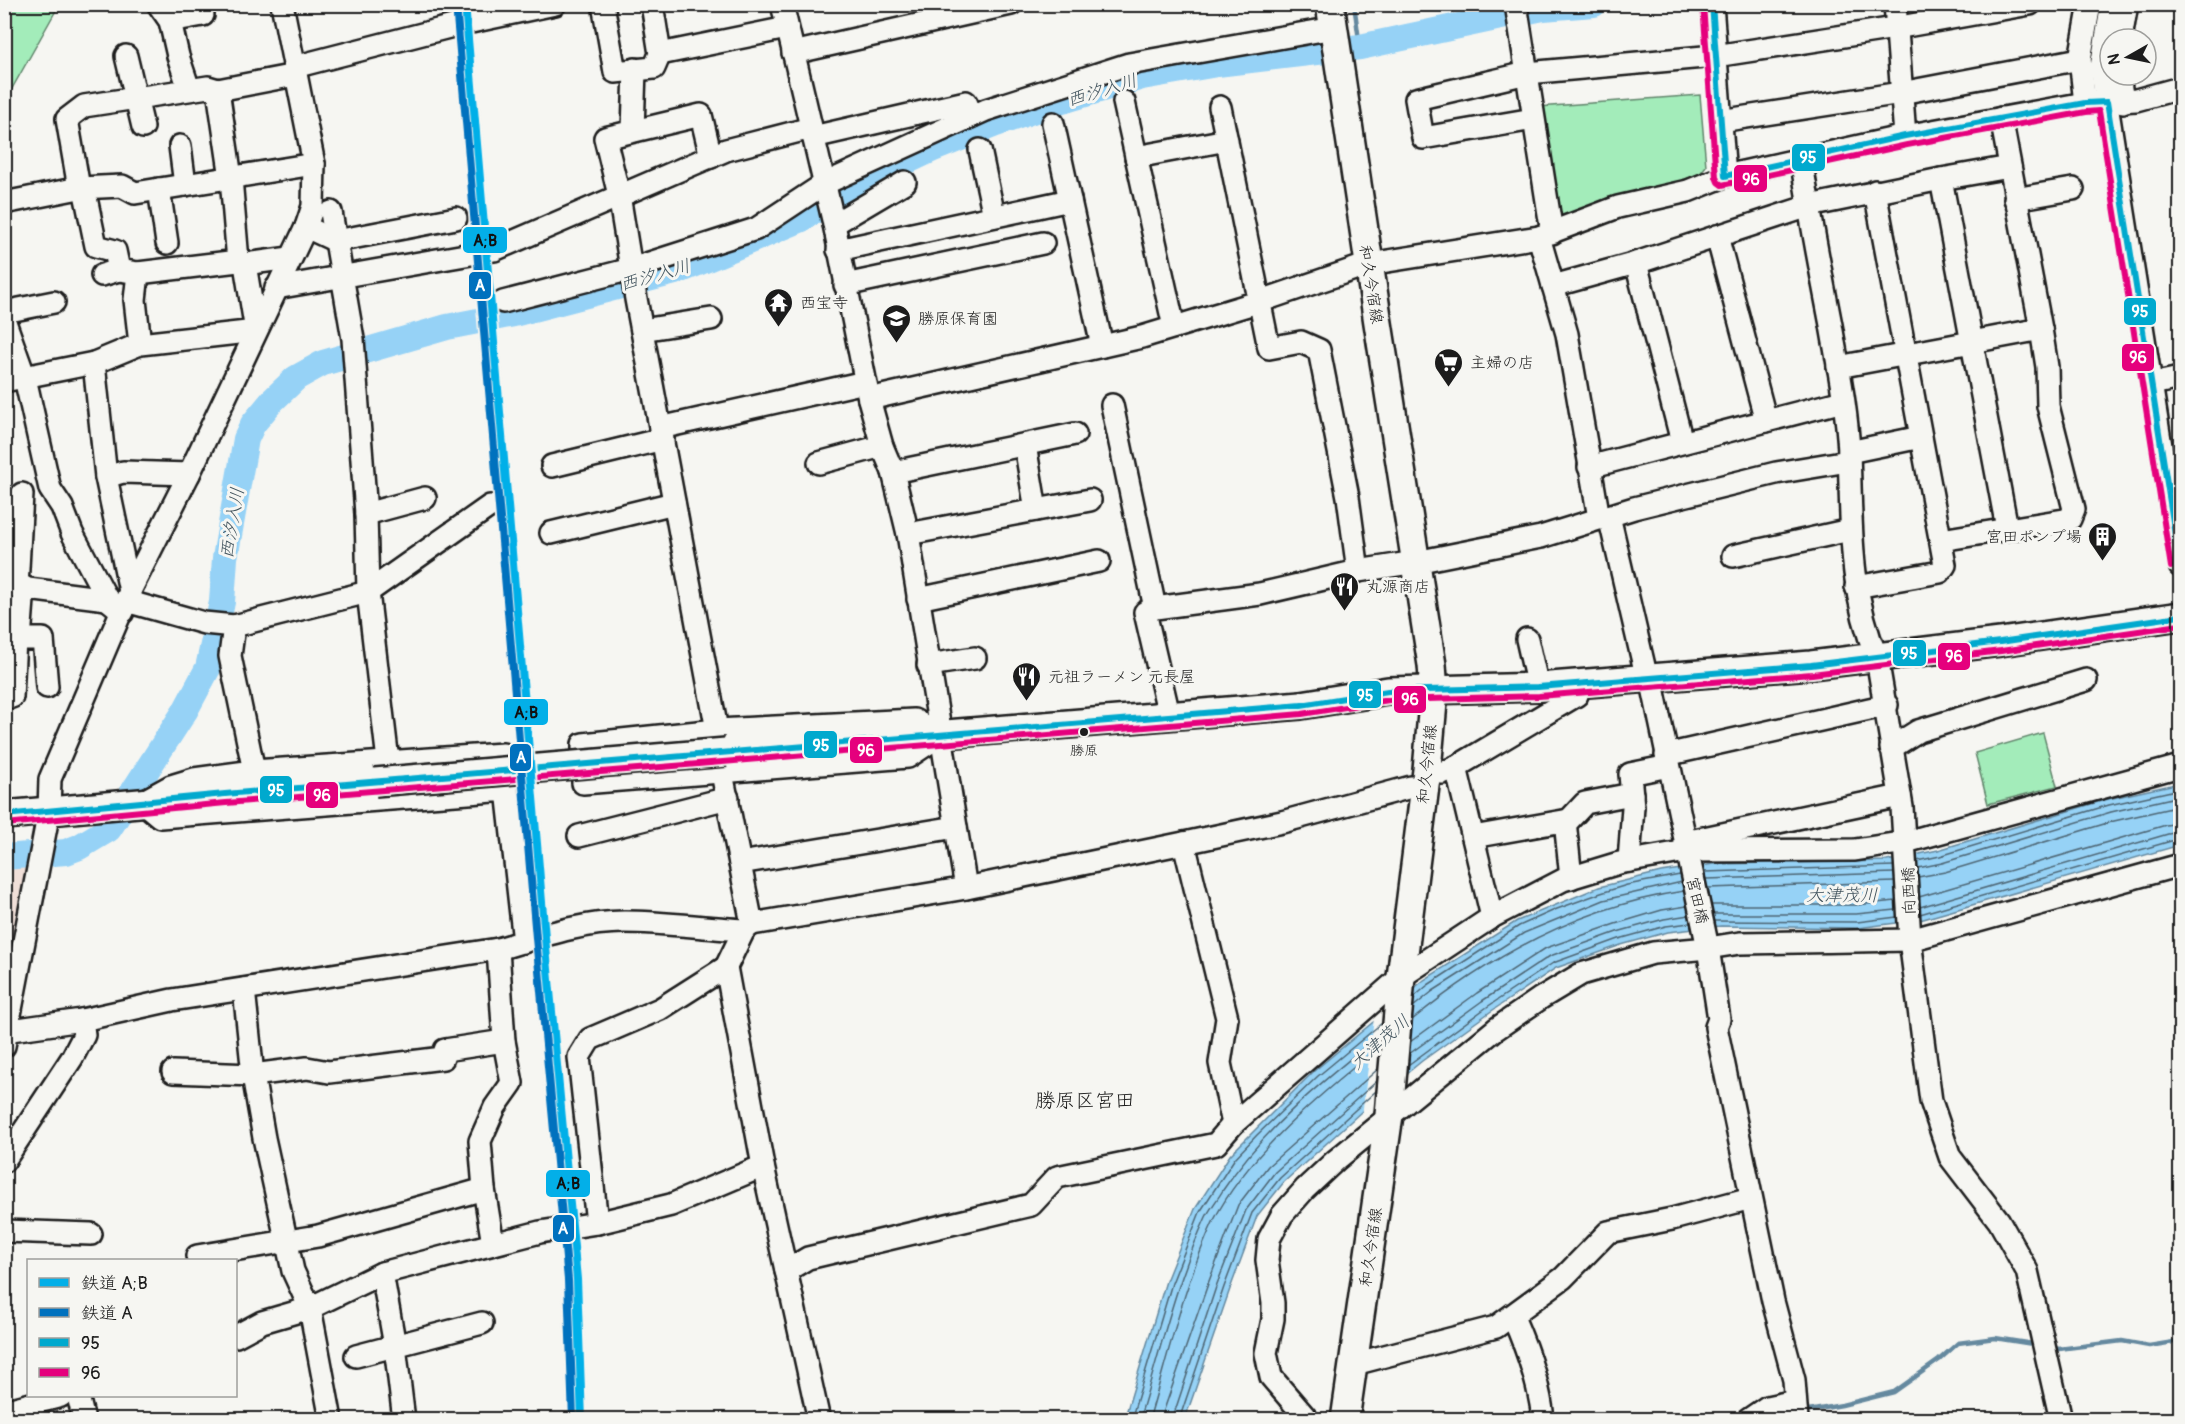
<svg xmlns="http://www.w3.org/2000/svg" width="2185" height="1424" font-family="Pangolin,'Klee One',sans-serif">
  <rect width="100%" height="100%" fill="#f6f6f2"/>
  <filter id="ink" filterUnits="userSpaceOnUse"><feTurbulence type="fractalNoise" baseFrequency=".0167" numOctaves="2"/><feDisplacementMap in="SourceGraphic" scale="12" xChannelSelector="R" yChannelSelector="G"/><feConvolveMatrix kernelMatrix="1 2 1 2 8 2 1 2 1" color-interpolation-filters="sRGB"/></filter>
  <g filter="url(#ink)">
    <path fill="#f0dfd8" d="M5,860H27L5,968L4,860Z"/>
    <g fill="#a3ecba" stroke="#60846b" stroke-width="1.5">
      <path d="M5,4L59,5L5,101L4,5Z"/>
      <path d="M1700,95L1706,166L1699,175L1660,187L1609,197L1564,217L1555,212L1538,107Z"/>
      <path d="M2043,733L2057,786L1988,804L1975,753Z"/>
    </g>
    <path fill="#96d2f6" stroke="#65899f" stroke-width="1.5" d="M2180,783V845L1920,920L1857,928L1721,926L1668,932L1621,945L1556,968L1490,1012L1422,1061L1372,1102L1284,1182L1257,1216L1230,1289L1185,1419L1124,1420L1166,1281L1195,1209L1230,1155L1314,1071L1424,980L1517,921L1599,887L1661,872L1714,864L1887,861L1938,850L2108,799Z"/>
    <path fill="#f6f6f2" d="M1415,984L1404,1080L1362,1116L1374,1018Z"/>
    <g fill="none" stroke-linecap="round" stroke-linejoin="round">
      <g stroke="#4d6573" stroke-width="1.5">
        <path d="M1917,861L1940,856L2109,805L2180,789"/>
        <path d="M1918,868L1942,863L2111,812L2180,796"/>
        <path d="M1704,872L1894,866"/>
        <path d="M1918,877L1945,872L2114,821L2180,806"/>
        <path d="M1706,879L1894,873"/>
        <path d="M1708,888L1895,882"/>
        <path d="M1919,897L2166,825L2180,823"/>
        <path d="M1711,905H1856L1896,901"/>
        <path d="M1920,907L2168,834L2180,832"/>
        <path d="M1713,914H1856L1896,910"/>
        <path d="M1920,914L2171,841L2180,840"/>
        <path d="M1715,921L1857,922L1897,917"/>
        <path d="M1414,997L1428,985L1519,926L1557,909L1601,893L1627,885L1680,875"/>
        <path d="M1413,1007L1433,991L1524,933L1604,900L1682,882"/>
        <path d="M1412,1020C1491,955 1582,906 1684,891"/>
        <path d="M1410,1042L1477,993L1546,948L1615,924L1662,910L1687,906"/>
        <path d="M1409,1054L1482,1001L1550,956L1617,932L1664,919L1689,915"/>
        <path d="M1408,1065L1487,1007L1553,963L1619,939L1666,926L1690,923"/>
        <path d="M1131,1420L1172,1283L1200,1212L1235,1158L1257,1135L1318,1076L1382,1023"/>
        <path d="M1139,1420C1160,1352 1176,1281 1206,1217C1211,1207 1218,1199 1223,1190C1264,1128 1324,1080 1381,1034"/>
        <path d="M1149,1420C1168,1355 1185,1281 1214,1220C1247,1154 1323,1092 1380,1046"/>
        <path d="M1163,1420L1164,1410L1209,1281L1238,1205L1268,1166L1378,1069"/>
        <path d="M1172,1420L1217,1284L1246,1210L1275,1172L1377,1081"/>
        <path d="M1179,1420L1224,1287L1252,1213L1280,1178L1376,1091"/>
      </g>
      <g stroke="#65899f" stroke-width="4.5">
        <path d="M1354,4L1360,47"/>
        <path d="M2050,1347L2059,1349L2122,1341L2149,1346L2180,1341"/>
        <path d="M1803,1412L1842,1405L1894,1392L1939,1360L1958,1343L1995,1338L2039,1345"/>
        <path d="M1781,1420L1791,1414"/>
      </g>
      <path stroke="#96d2f6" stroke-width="26" d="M4,857L66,852L79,847L109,829L185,711L208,668L222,602L225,558L246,439L253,424L273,400L296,378L323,363L447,327L514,314L679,271L802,219L842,192L931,150L996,124L1049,105L1142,77L1217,64L1360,47L1543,8L1594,4"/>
      <defs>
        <g id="minor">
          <path d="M158,4L170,21L178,56L189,89"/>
          <path d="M603,4L615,72L654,68L660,54L652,4"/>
          <path d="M782,4L834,224L869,399L882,446L893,472L908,534L966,888"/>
          <path d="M1516,4L1552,233"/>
          <path d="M1712,4L1725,176"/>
          <path d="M1895,4L1905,136"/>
          <path d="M2112,4L2101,67L2180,566"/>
          <path d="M170,21L203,15"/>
          <path d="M2121,39L2127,4"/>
          <path d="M793,53L1011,4"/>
          <path d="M660,54L787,28"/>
          <path d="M126,56L143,127"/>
          <path d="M294,67L457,25L555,4"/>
          <path d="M2119,75L2123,102"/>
          <path d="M218,90L295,75"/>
          <path d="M1124,102L1174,327"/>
          <path d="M2085,103L2080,59L2090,4"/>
          <path d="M1220,107L1269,348L1301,342L1319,350L1348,497L1358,571"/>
          <path d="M1533,119L1423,138L1416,99L1527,73L1715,56L1895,28L2030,4"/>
          <path d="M1720,121L1901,93L2080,59"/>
          <path d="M1053,123L1102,346"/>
          <path d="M633,131L635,69"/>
          <path d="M813,137L966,102L972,116"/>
          <path d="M180,146L185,185"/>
          <path d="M980,150L994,216"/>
          <path d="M711,157L701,115L605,138L619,195L636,299L717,730"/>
          <path d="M1136,157L1227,140"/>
          <path d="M1801,158C1810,214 1820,269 1831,325C1838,366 1847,410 1849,452C1852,526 1848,588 1877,658L1902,807L1910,940L1931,1101L1950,1157L1999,1221L2027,1271L2061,1420"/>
          <path d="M1941,179L2007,528"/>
          <path d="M79,188L67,119L84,106L208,87L218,90L231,178L238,261L245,264L290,258"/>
          <path d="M84,188L96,246L115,251L119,270"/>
          <path d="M159,189L167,243"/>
          <path d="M2015,199L2073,189"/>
          <path d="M4,203L79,188L122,186L135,193L314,164"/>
          <path d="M331,212L353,339L366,514L368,592L388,761"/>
          <path d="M834,224L905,182"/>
          <path d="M306,227L336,241L456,218"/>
          <path d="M1717,236L1766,421"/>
          <path d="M1539,237L1567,334L1599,518"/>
          <path d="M838,250L1070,200"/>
          <path d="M1636,263L1682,442"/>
          <path d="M138,273L135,300L140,344"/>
          <path d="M102,275L119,270L138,273L238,261"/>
          <path d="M845,285L1043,243"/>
          <path d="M1553,286L1636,263L1809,206L1941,179L2010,167"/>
          <path d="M276,288L494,250L726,150L811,128"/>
          <path d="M503,302L631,269L756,229L824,184L986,110L1129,64L1334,28"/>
          <path d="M4,312L54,302"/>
          <path d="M4,319L25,378L50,489L62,507L72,533L107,599L123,612"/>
          <path d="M642,330L711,319"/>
          <path d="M94,363L106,477L130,591"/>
          <path d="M1838,367L2041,329"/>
          <path d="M4,381L94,363L140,344L256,331L245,264"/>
          <path d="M2152,384L2180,378"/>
          <path d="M869,399L1142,337L1261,301L1369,264L1539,237L1618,207L1688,191L1725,176L1905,136L2085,103L2136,100L2180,88"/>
          <path d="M1112,405L1155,608"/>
          <path d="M660,428L865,382"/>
          <path d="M1025,445L1036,510"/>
          <path d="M1849,452L1921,437"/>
          <path d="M819,463L882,446"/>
          <path d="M552,466L663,439"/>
          <path d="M1589,467L1843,401"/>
          <path d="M893,472L1075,434"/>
          <path d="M106,477L123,472L189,474"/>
          <path d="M366,514L425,498"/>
          <path d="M1609,516L1647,679"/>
          <path d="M551,533L674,503"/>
          <path d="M908,534L1090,500"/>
          <path d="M1941,540L2070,519L2074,509L2048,406L2047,367L2041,329L2001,118"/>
          <path d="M1733,556L1850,530"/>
          <path d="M4,586L107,599"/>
          <path d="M17,587L22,494"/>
          <path d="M1856,587L1940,572L1945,565L1875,191"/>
          <path d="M918,599L1099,561"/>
          <path d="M126,601L204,623L234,626L368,592L490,506"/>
          <path d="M234,626L230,656L254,771"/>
          <path d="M20,639L24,587"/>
          <path d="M1527,639L1538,687"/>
          <path d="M928,665L975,658"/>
          <path d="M1651,678L1708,948L1719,1019L1716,1027L1773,1301L1794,1380L1797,1420"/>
          <path d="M4,698L12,697L15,639H43L47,687"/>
          <path d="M1169,715L1145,612L1155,608L1260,594L1358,571L1416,562L1541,537L1634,508L1776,473L1848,461"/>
          <path d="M914,720L941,735L908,757L583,783V744L717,730Z"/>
          <path d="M1891,748L1918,731L2086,680"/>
          <path d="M1666,755L1887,705"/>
          <path d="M1456,767L1492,917"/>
          <path d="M1427,770L1442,773L1456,767L1577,695L1578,683"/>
          <path d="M722,773L752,924L744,930L726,967L763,1166L819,1420"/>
          <path d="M507,790L160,817L142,802L171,786L194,779L254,771L503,754L524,942"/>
          <path d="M1565,821L1571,878"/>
          <path d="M579,836L728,798"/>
          <path d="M1473,837L1569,820L1585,803L1632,794"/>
          <path d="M1685,842L1900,796"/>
          <path d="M1184,843L1227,1018L1220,1063L1233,1124"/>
          <path d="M1629,861L1633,807L1630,774L1669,766"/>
          <path d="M740,863L956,827"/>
          <path d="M752,924L966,888L1184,843L1282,822L1411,787L1424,789"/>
          <path d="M244,989L253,1075L264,1138L293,1271L310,1308L331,1420"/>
          <path d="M4,1031L82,1020L172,1000L498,949C539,937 581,922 624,922C664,922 704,928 744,930"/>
          <path d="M4,1046L49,811L50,779L130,591L189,474L306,227L313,206L314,164L282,4"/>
          <path d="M173,1072L253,1075L307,1068L329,1072L443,1058L445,1050L504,1041"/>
          <path d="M4,1161L72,1058L84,1035L82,1020"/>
          <path d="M597,1223L579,1057L590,1039L660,1009L726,967"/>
          <path d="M4,1231L91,1234"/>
          <path d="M493,1244L484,1189L480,1141L495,1107L512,1083L504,1041L498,949"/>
          <path d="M197,1256L318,1236L484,1189"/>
          <path d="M786,1271L808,1258L1031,1205L1057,1177L1216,1144L1233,1124L1401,977L1492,917L1563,880L1619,863L1687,851L1855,850L1906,842L2180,766"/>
          <path d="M382,1273L395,1346L404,1420"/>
          <path d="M1513,1317C1527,1349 1540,1384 1543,1420"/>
          <path d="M236,1336L262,1322L310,1308L382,1273L540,1232L597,1223L671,1205L763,1166"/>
          <path d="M356,1356L482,1323"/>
          <path d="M1354,1364L1496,1327L1563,1278L1608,1232L1672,1219L1751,1198"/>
          <path d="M78,1396L84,1420"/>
          <path d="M4,1411L61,1396"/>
          <path d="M1308,1420L1271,1377L1266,1353L1273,1319V1303L1267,1260L1269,1239L1282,1215L1305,1189L1336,1160L1496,1029L1541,998L1581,974L1653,953L1708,948L1740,943L1910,940L2180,865"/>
          <path d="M1748,1420L1767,1407L1795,1401"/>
        </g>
        <g id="major">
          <path d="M1330,4L1378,323L1432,665L1434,691L1427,770L1401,977L1389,1115L1345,1420"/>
          <path d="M726,752L1301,705L1388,691L1538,687L1811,665L2000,642L2180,616"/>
          <path d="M4,815L375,782"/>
        </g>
      </defs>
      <use href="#minor" stroke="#1c1c1c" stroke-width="26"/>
      <use href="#major" stroke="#1c1c1c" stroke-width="32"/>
      <use href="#minor" stroke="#f6f6f2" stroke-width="21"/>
      <use href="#major" stroke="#f6f6f2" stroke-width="27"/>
      <defs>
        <path id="major-bridge" d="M375,782L726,752"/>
      </defs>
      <use href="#major-bridge" stroke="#1c1c1c" stroke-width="32" stroke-linecap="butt"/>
      <use href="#major-bridge" stroke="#f6f6f2" stroke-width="27"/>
      <defs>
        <g id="bus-1">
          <path d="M1712,4L1725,176L1905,136L2085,103L2107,102L2180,566"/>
          <path d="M4,815L225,794L1301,705L1388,691L1538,687L1811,665L2000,642L2180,616"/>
        </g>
        <g id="bus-2">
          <path d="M1703,5L1716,177L1718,182L1722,185L1907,145L2086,112L2099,111L2171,567"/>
          <path d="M5,824L226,803L1302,714L1389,700L1539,696L1812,674L2001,651L2180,625"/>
        </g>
      </defs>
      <use href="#bus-1" stroke="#f6f6f2" stroke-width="10"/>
      <use href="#bus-2" stroke="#f6f6f2" stroke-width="10"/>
      <use href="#bus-1" stroke="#00a9ce" stroke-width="6"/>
      <use href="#bus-2" stroke="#e5007d" stroke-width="6"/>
      <defs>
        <path id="rail-1" d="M465,4L545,937L577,1279L582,1420"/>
        <path id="rail-2" d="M456,5L536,938L568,1280L573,1420"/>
      </defs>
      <use href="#rail-1" stroke="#f6f6f2" stroke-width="12"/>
      <use href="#rail-2" stroke="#f6f6f2" stroke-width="12"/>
      <use href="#rail-1" stroke="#03afe8" stroke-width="8"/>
      <use href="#rail-2" stroke="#0071be" stroke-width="8"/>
    </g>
  </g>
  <defs>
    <symbol id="temple-pin" viewBox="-11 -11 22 30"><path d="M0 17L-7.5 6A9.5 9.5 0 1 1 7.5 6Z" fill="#1c1c1c" stroke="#f6f6f2"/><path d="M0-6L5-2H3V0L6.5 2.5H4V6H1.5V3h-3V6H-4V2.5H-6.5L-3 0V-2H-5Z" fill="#fff"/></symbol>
    <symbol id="school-pin" viewBox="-11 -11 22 30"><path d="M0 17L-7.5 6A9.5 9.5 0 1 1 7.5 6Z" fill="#1c1c1c" stroke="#f6f6f2"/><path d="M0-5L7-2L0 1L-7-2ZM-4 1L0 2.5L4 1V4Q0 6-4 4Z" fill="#fff"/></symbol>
    <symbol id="supermarket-pin" viewBox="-11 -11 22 30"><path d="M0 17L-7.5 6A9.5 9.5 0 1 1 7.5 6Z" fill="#1c1c1c" stroke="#f6f6f2"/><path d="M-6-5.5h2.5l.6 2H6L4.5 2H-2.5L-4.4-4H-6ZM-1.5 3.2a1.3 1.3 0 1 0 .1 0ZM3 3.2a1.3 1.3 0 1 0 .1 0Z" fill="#fff"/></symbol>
    <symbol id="building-pin" viewBox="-11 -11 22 30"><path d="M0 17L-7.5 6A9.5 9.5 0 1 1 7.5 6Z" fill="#1c1c1c" stroke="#f6f6f2"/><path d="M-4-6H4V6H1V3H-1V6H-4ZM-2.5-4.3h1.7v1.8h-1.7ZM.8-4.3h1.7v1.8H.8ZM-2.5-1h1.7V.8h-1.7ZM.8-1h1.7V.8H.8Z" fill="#fff"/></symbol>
    <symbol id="restaurant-pin" viewBox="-11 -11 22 30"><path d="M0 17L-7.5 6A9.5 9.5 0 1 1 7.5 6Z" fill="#1c1c1c" stroke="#f6f6f2"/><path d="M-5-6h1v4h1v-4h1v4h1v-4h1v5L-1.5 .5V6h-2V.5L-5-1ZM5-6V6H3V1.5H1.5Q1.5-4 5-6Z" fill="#fff"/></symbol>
  </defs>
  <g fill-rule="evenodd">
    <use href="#temple-pin" x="762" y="286" width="33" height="45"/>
    <use href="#school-pin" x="880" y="302" width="33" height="45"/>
    <use href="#supermarket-pin" x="1432" y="346" width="33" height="45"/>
    <use href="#building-pin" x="2086" y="520" width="33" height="45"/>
    <use href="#restaurant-pin" x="1328" y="570" width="33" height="45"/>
    <use href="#restaurant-pin" x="1010" y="660" width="33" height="45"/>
  </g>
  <circle fill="#1c1c1c" stroke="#f6f6f2" stroke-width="2" cx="1084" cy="732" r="5"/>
  <g text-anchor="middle" stroke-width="6" stroke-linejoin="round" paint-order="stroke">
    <g font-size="14" fill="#1c1c1c" stroke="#f6f6f2">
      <text x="1084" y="755">勝原</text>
    </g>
    <g font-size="16" fill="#1c1c1c" stroke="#f6f6f2">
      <text transform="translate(1372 284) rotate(81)" y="6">和久今宿線</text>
      <text transform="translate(1426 764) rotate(-84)" y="6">和久今宿線</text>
      <text transform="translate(1908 891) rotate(-92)" y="6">向西橋</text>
      <text transform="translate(1698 900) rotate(77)" y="6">宮田橋</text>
      <text transform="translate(1370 1247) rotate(-82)" y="6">和久今宿線</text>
    </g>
    <g font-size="16" fill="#1c1c1c" stroke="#f6f6f2" text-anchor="start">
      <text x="800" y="308">西宝寺</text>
      <text x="918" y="324">勝原保育園</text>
      <text x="1470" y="368">主婦の店</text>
      <text x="2082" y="542" text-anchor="end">宮田ポンプ場</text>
      <text x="1366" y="592">丸源商店</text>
      <text x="1048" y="682">元祖ラーメン 元長屋</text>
    </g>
    <g font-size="18" font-style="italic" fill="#41535d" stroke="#f6f6f2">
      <text transform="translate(1102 90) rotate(-17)" y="6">西汐入川</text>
      <text transform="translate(655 275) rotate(-16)" y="6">西汐入川</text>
      <text transform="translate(232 523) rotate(-81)" y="6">西汐入川</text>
      <text x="1842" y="901">大津茂川</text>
      <text transform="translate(1380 1042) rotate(-41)" y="6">大津茂川</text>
    </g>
    <g font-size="20" fill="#1c1c1c" stroke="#f6f6f2">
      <text x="1085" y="1107">勝原区宮田</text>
    </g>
  </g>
  <g stroke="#f6f6f2" stroke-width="2">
    <rect x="1791" y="143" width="35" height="29" rx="6" fill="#00a9ce"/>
    <rect x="1733" y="164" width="35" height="29" rx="6" fill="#e5007d"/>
    <rect x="462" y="226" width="46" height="28" rx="6" fill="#03afe8"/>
    <rect x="468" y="271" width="24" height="29" rx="6" fill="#0071be"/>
    <rect x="2123" y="297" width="34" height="29" rx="6" fill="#00a9ce"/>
    <rect x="2121" y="343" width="34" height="29" rx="6" fill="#e5007d"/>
    <rect x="1892" y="639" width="35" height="28" rx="6" fill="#00a9ce"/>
    <rect x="1937" y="642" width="34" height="29" rx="6" fill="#e5007d"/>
    <rect x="1348" y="680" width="34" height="29" rx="6" fill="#00a9ce"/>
    <rect x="1393" y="685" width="34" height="29" rx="6" fill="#e5007d"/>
    <rect x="503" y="698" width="46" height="28" rx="6" fill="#03afe8"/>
    <rect x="803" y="730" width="35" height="29" rx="6" fill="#00a9ce"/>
    <rect x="849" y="736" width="34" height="28" rx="6" fill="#e5007d"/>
    <rect x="509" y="743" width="23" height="29" rx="6" fill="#0071be"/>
    <rect x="259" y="775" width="34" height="29" rx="6" fill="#00a9ce"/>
    <rect x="305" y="781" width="34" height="28" rx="6" fill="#e5007d"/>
    <rect x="545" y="1169" width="46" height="29" rx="6" fill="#03afe8"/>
    <rect x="552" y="1214" width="23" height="29" rx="6" fill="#0071be"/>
  </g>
  <g font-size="16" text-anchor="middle" font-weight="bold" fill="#fff">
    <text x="1808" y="163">95</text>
    <text x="1751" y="185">96</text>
    <text x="480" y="291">A</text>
    <text x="2140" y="317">95</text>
    <text x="2138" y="363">96</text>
    <text x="1909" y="659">95</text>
    <text x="1954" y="662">96</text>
    <text x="1365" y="701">95</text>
    <text x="1410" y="705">96</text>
    <text x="821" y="751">95</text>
    <text x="866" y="756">96</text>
    <text x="521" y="763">A</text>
    <text x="276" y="796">95</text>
    <text x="322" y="801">96</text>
    <text x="563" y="1234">A</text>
  </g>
  <g font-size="16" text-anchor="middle" font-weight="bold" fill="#111">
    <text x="485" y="246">A;B</text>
    <text x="526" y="718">A;B</text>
    <text x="568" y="1189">A;B</text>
  </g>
  <rect width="2185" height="1424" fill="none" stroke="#f6f6f2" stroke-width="24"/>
  <rect x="12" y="12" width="2161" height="1400" fill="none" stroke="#1c1c1c" stroke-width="2" filter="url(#ink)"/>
  <rect x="27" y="1259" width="210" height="138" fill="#f6f6f2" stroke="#9f9f9c" stroke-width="1.5"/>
  <rect x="39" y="1278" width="30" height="9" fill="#03afe8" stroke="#9f9f9c" stroke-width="1.5"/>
  <text x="81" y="1289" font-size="18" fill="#1c1c1c">鉄道 A;B</text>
  <rect x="39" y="1308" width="30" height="9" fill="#0071be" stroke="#9f9f9c" stroke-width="1.5"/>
  <text x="81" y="1319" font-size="18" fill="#1c1c1c">鉄道 A</text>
  <rect x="39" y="1338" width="30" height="9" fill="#00a9ce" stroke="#9f9f9c" stroke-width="1.5"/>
  <text x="81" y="1349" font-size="18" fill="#1c1c1c">95</text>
  <rect x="39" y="1368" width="30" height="9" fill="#e5007d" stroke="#9f9f9c" stroke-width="1.5"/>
  <text x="81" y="1379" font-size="18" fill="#1c1c1c">96</text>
  <g transform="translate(2128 57) rotate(261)"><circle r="28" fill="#f6f6f2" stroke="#9f9f9c" stroke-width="1.5"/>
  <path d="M0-4.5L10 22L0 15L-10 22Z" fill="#1c1c1c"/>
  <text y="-9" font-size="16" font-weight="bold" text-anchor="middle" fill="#1c1c1c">N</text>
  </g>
</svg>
